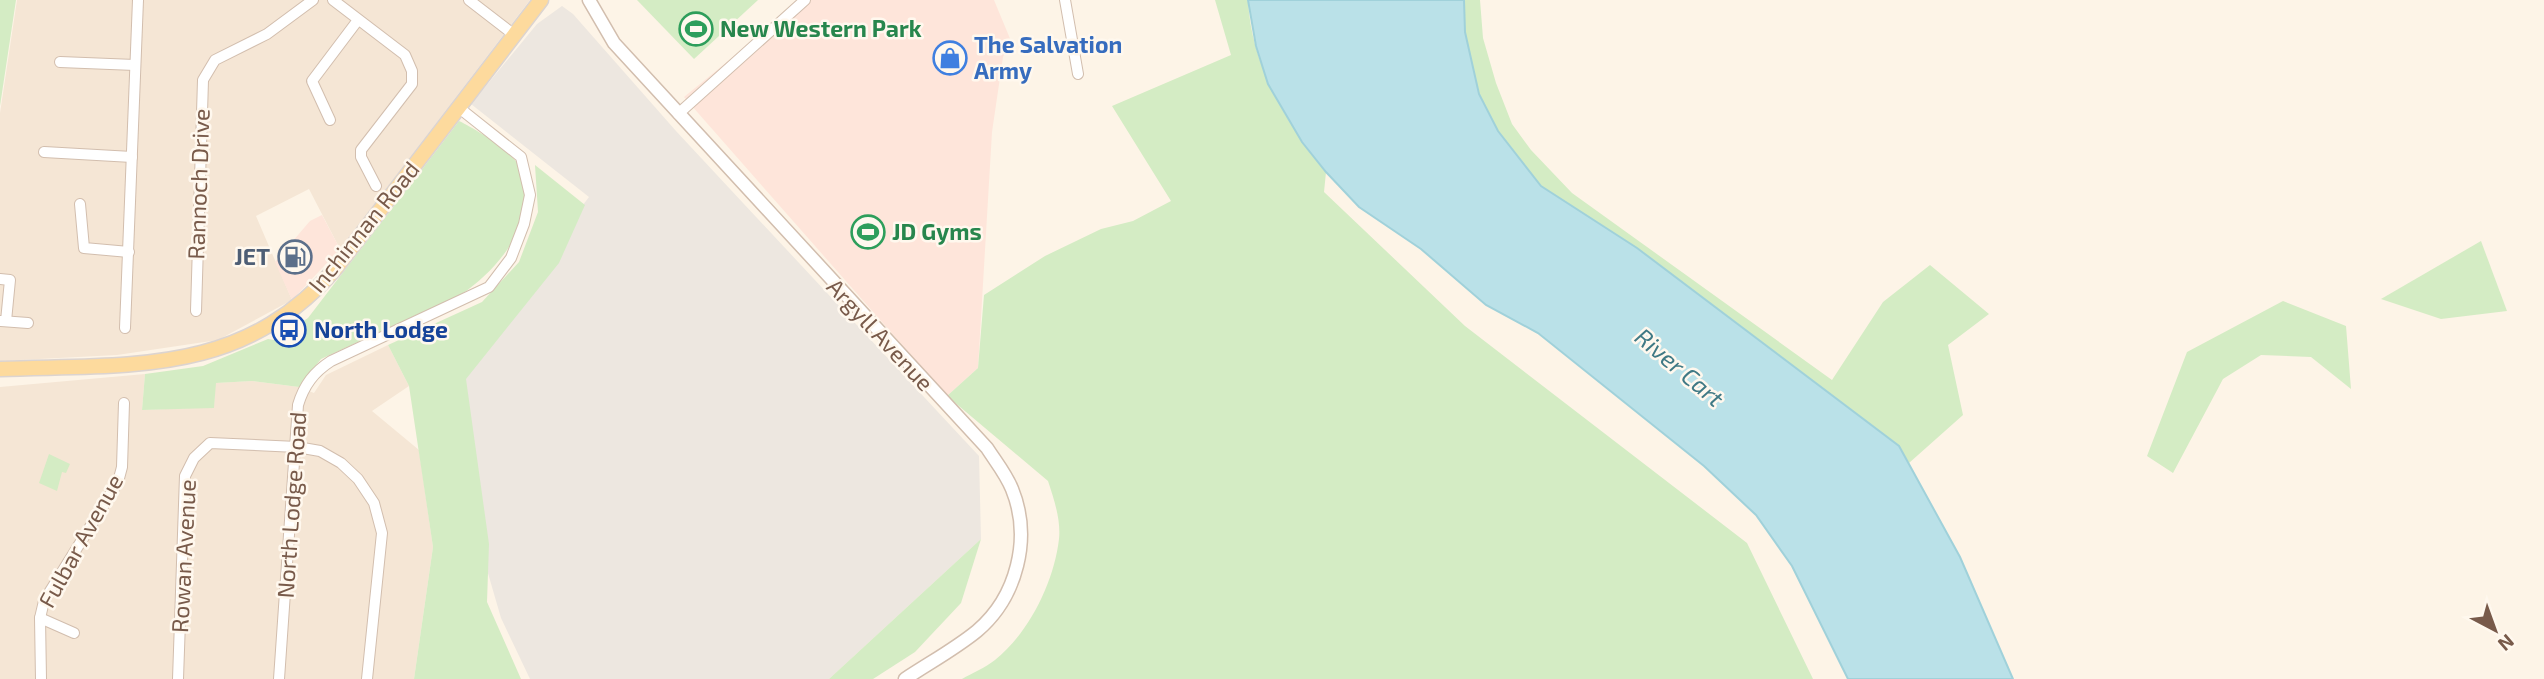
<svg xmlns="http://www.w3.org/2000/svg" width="2544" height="679" font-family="'Exo 2',sans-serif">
  <rect width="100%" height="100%" fill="#fdf4e7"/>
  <g fill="#f5e6d5">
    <path d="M17,0H530L340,249L309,189L256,216L292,300L218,340L117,355L0,361V113Z"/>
    <path d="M388,345L409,386L372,411L419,450L433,547L414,679H0V387L145,374L142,410L214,407L215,383L252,381L299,387L314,393L326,375Z"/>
  </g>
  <g fill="#fee5da">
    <path d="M803,0H994L1011,41L1003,57L992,132L978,368L947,396L684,97Z"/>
    <path d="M322,215L340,249L292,300L275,262L310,221Z"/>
  </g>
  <path fill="#ede7e0" d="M562,6L573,14L676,131L979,456L981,539L829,679H530L501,618L483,556L455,373L589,197L471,104L537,24Z"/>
  <g fill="#d4ecc4">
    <path d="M0,0H16L0,106Z"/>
    <path d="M637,0H758L694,59Z"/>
    <path d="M1215,0H1248C1251,65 1286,123 1326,172L1324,192L1465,326L1747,543L1813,679H962C972,673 985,668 995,660C1029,633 1054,582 1059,539C1061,520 1054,499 1048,481L947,396L978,368L984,295L1045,256L1101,229L1133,221L1171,201L1112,106L1231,55Z"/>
    <path d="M1464,0H1480L1483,38L1496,83L1512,124L1531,150L1572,193L1832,380L1883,302L1930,265L1989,314L1948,345L1963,415L1909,463L1899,446L1637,248L1541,186L1498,131L1479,94L1465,32Z"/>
    <path d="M459,121C474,128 512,151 519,166C542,217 501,267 462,294L321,359L299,387L252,381L216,383L214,408L142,410L145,374L203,366L268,339L274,340L308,318Z"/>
    <path d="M535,165L585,205L559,263L466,379L489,544L487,602L521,679H414L433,547L409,386L388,345L482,302L519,262L538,212Z"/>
    <path d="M2481,241L2507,311L2441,319L2381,299Z"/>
    <path d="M2283,301L2346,326L2351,389L2311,357L2261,355L2223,379L2173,473L2147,456L2187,352Z"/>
    <path d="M49,454L70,464L66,473L62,472L57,491L39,483Z"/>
    <path d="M981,539L961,603L915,652L873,679H829Z"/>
  </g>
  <path fill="#bae1e8" stroke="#a0d1da" stroke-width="2" d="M1248,0H1464L1465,32L1479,94L1498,131L1541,186L1637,248L1899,446L1960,557L2013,679H1848L1792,566L1756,515L1739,499L1704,466L1538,333L1486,305L1421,249L1359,207L1326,172L1302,142L1268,84L1256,46Z"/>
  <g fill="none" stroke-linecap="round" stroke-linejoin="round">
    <defs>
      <g id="minor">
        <path d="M333,0L405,55L412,71V84L361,150V157L376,186"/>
        <path d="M469,0L513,34"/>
        <path d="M1065,0L1078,74"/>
        <path d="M60,62L135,65"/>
        <path d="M678,114L805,0"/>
        <path d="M330,120L312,81L358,20"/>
        <path d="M44,152L132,157"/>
        <path d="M80,204L84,248L129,252"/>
        <path d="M0,279L10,280L6,321"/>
        <path d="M196,311L203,80L215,60L267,34L313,0"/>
        <path d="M1,321L28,323"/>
        <path d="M125,328L138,0"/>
        <path d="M40,618L74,633"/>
        <path d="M41,679L40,618L44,601L118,482L122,467L124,403"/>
        <path d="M178,679L185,476L194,458L210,443L297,447L320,451L341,463L358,479L374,503L382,533L367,679"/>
        <path d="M279,679L298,405C304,385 314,372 331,361L489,287L511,258L524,224L530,195L521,157L458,107"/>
      </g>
      <path id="tertiary" d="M589,0L614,43L987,448C996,462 1006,474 1012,489C1032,538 1017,597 977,631C955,649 929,663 905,679"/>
      <path id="primary" d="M0,369C129,364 242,377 335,269L541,0"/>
    </defs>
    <use href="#minor" stroke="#d2beae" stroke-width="12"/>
    <use href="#tertiary" stroke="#d2beae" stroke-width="15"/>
    <use href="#primary" stroke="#dcd4d0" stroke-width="17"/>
    <use href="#minor" stroke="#fff" stroke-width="10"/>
    <use href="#tertiary" stroke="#fff" stroke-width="12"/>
    <use href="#primary" stroke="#fdda9d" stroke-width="14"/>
  </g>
  <defs>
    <symbol id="stadium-ring" viewBox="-11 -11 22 22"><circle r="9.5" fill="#fff8ee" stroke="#2e9e5b" stroke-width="1.5"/><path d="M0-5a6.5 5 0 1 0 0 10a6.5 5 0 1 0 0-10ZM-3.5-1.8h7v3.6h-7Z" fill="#2e9e5b"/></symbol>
    <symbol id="shop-ring" viewBox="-11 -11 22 22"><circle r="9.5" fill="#fff8ee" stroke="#3f7fe0" stroke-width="1.5"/><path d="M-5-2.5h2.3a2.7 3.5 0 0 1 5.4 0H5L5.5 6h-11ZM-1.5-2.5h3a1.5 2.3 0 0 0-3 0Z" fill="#3f7fe0"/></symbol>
    <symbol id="fuel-ring" viewBox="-11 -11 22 22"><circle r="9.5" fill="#fff8ee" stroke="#5c6f8a" stroke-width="1.5"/><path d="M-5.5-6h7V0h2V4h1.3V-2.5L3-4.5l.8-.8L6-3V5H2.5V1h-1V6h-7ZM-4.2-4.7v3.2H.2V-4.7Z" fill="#5c6f8a"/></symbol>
    <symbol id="bus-ring" viewBox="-11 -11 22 22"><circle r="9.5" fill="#fff8ee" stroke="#1a4fb4" stroke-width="1.5"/><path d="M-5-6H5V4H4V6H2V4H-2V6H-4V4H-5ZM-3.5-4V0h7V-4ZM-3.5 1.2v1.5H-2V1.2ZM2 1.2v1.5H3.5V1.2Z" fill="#1a4fb4"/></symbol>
  </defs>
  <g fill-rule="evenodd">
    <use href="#stadium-ring" x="677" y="10" width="38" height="38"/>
    <use href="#shop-ring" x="931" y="39" width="38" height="38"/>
    <use href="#stadium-ring" x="849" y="213" width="38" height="38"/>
    <use href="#fuel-ring" x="276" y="238" width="38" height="38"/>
    <use href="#bus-ring" x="270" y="311" width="38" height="38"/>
  </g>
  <g text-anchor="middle" stroke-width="5" stroke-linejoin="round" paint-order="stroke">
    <g font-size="23" font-weight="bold" fill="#27864d" stroke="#fff8ee" text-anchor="start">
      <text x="720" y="37">New Western Park</text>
      <text x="892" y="240">JD Gyms</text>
    </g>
    <g font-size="23" font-weight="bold" fill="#366cbe" stroke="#fff8ee" text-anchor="start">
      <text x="974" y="53">The Salvation<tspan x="974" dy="26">Army</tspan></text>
    </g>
    <g font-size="23" fill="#785a4a" stroke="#fff8ee">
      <text transform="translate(199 184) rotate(-88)" y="8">Rannoch Drive</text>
      <text transform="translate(364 227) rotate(-51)" y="8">Inchinnan Road</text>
      <text transform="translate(880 335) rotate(47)" y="8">Argyll Avenue</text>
      <text transform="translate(292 505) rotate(-86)" y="8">North Lodge Road</text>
      <text transform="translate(81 541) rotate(-61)" y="8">Fulbar Avenue</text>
      <text transform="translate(184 556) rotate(-87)" y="8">Rowan Avenue</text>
    </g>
    <g font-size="23" font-weight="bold" fill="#4e5e75" stroke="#fff8ee" text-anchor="end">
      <text x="270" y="265">JET</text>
    </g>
    <g font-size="23" font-weight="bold" fill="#164399" stroke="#fff8ee" text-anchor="start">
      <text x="314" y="338">North Lodge</text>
    </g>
    <g font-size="24" font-style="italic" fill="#3f7985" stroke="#fff8ee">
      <text transform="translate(1679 368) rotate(40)" y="8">River Cart</text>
    </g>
  </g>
  <g transform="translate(2495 630) rotate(139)" stroke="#fff8ee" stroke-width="5" paint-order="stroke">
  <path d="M0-5L12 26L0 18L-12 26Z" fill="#785a4a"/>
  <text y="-10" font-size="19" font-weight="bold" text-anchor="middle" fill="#785a4a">N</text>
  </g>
</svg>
